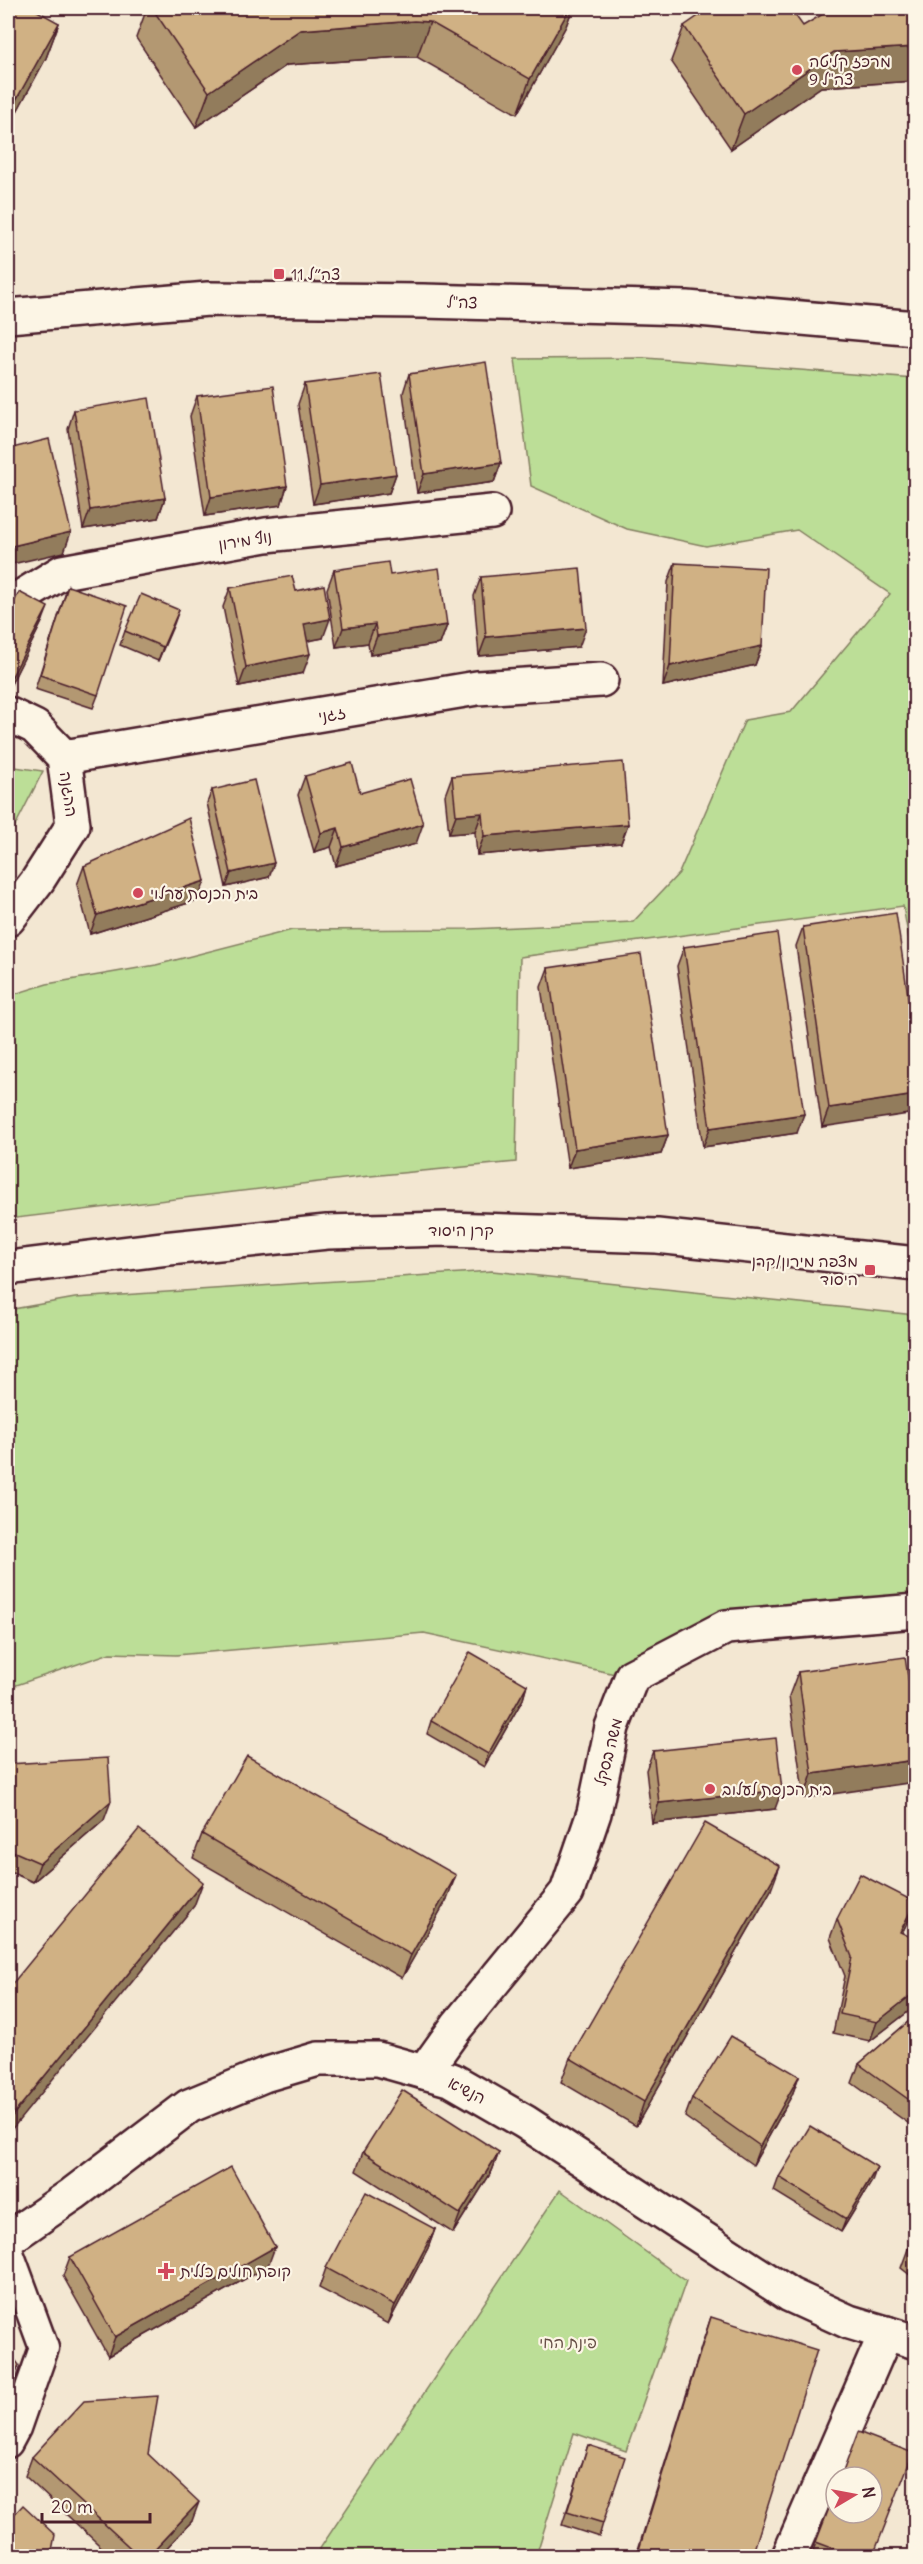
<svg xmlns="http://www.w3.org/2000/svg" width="923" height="2564" font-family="Delius,'Playpen Sans Hebrew',sans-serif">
  <rect width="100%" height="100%" fill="#f3e7d2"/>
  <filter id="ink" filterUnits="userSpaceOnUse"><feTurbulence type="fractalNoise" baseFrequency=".0167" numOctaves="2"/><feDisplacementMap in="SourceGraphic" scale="12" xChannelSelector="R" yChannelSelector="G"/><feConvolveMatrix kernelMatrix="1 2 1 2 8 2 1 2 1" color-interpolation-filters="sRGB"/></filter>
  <g filter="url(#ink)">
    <g fill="#bcde97" stroke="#837e61" stroke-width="1.5">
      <path d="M646,358L915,379V974L903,906L520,957L516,1162L360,1177L8,1219V996L47,984L156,965L292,930L470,929L633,922L679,873L745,720L791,712L890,594L797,530L706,546L627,529L531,486L515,359Z"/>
      <path d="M8,766L43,771L8,840Z"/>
      <path d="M492,1271L915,1315V1604L743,1624L615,1674L424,1633L176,1655L110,1653L8,1688V1310L75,1298Z"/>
      <path d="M560,2190L686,2281L626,2451L574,2433L536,2556H315Z"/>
    </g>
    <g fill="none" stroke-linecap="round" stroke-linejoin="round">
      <defs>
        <path id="pedestrian" d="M8,2250L44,2348L16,2428L8,2443"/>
        <g id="minor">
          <path d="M8,605L62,572L266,535L492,512"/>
          <path d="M8,714L35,727L64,757L73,825L38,880L8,919"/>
          <path d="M64,757L477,688L601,680"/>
          <path d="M8,1268L161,1249L327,1232L447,1229L657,1236L916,1264"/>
          <path d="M424,2072L457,2026L567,1892L594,1813L612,1727L632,1676L726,1627L916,1611"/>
          <path d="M789,2556L886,2333"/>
        </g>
        <g id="tertiary">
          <path d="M8,316L208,299L423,301L687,308L916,328"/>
          <path d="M8,2239L73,2194L189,2106L264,2075L318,2059H378L452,2080L525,2122L790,2295L849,2322L916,2342"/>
        </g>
      </defs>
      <use href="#pedestrian" stroke="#4a1f2b" stroke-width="33"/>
      <use href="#minor" stroke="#4a1f2b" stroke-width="38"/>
      <use href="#tertiary" stroke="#4a1f2b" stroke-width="38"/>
      <use href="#pedestrian" stroke="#fcf5e5" stroke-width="28"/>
      <use href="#minor" stroke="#fcf5e5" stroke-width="33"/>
      <use href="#tertiary" stroke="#fcf5e5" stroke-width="33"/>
    </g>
    <g fill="#b39872" stroke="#4a1f2b" stroke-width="1.5">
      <path d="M8,8L59,23L46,58L8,128Z"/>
      <path d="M147,8H573L566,26L517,114L417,57H401L287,65L196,127L136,38Z"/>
      <path d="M831,8H915V81L821,87L731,149L671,61L684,26H803L832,11Z"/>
      <path d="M409,374L501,463L494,482L417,493L403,393Z"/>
      <path d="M305,384L396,474L389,493L313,504L298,404Z"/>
      <path d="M197,396L287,486L281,505L205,516L190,416Z"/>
      <path d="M74,410L165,498L158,518L83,529L68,429Z"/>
      <path d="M675,563L762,646L755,665L663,686L668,582Z"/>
      <path d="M334,570L390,575L447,625L440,644L370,655L368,643L336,647L327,589Z"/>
      <path d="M481,577L579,647L479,656L474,596Z"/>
      <path d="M68,586L98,695L93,708L35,689Z"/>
      <path d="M230,588L296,591L323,638L307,641L303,673L239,686L223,607Z"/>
      <path d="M179,610L158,661L120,645L125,631Z"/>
      <path d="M8,615L43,620L8,690Z"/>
      <path d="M305,776L360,793L416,844L336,866L331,847L314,852L298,795Z"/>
      <path d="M452,776L628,824L621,843L477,855L475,832L449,834L445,795Z"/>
      <path d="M212,790L269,877L226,887L207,803Z"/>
      <path d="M84,866L198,900L90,934L77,885Z"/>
      <path d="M803,927L915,1044L822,1127L796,946Z"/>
      <path d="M684,947L797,1133L703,1147L677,966Z"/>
      <path d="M548,968L668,1135L661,1154L568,1168L541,987Z"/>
      <path d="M798,1672L914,1717L804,1798L789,1696Z"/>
      <path d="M527,1685L523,1699L484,1767L427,1734L431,1721Z"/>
      <path d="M653,1751L775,1809L652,1823L646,1770Z"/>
      <path d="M8,1764L104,1820L33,1882L8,1871Z"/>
      <path d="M202,1834L447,1899L402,1978L193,1858Z"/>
      <path d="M771,1890L636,2126L561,2082L570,2058Z"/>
      <path d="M837,1919L908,1921L902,1933L913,2008L870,2041L833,2033L845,1976L830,1938Z"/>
      <path d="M915,2016V2128L852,2083L859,2064Z"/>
      <path d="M799,2076L792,2095L753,2165L685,2117L692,2098Z"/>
      <path d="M363,2152H499L492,2171L453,2233L356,2171Z"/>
      <path d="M779,2177L872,2181L841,2232L774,2191Z"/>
      <path d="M435,2229L428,2248L388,2324L319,2288L326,2268Z"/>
      <path d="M915,2230V2279L901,2268Z"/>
      <path d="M70,2257L268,2266L108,2356L63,2276Z"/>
      <path d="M711,2317L752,2556H636L703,2341Z"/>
      <path d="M588,2445L603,2523L599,2537L562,2525Z"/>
      <path d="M148,2454L192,2521L159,2556H111L25,2476L32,2457Z"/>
      <path d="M836,2490L874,2556H811Z"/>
    </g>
    <g fill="#927c5c" stroke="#4a1f2b" stroke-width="1.5">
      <path d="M570,8H573L566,26L517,114L530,79Z"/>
      <path d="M414,21L430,22L417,57H401L287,65L196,127L209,92L300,30Z"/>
      <path d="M59,23L46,58L8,128V119L11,109Z"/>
      <path d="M915,47V81L821,87L731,149L744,114L834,52Z"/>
      <path d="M501,463L494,482L417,493L424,474Z"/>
      <path d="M396,474L389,493L313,504L320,485Z"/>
      <path d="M287,486L281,505L205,516L211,497Z"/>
      <path d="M165,498L158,518L83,529L90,510Z"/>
      <path d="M71,532L64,552L8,565V547Z"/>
      <path d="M48,607L43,620L8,690L12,676Z"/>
      <path d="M179,610L174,624L158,661L163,647Z"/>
      <path d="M330,619L323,638L297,643L304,624Z"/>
      <path d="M375,624L368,643L336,647L343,628Z"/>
      <path d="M447,625L440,644L370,655L377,636Z"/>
      <path d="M586,628L579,647L479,656L486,637Z"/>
      <path d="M762,646L755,665L663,686L670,666Z"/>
      <path d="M310,654L303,673L239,686L246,667Z"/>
      <path d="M482,813L475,832L449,834L456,815Z"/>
      <path d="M423,824L416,844L336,866L343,847Z"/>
      <path d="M628,824L621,843L477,855L484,836Z"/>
      <path d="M338,828L331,847L314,852L321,833Z"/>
      <path d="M274,863L269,877L226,887L231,873Z"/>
      <path d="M205,881L198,900L90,934L97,915Z"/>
      <path d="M915,1095V1113L822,1127L829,1108Z"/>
      <path d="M804,1114L797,1133L703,1147L710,1128Z"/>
      <path d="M668,1135L661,1154L568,1168L575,1149Z"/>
      <path d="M527,1685L523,1699L484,1767L488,1754Z"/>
      <path d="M915,1760V1782L804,1798L812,1774Z"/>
      <path d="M782,1790L775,1809L652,1823L659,1803Z"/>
      <path d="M111,1801L104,1820L33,1882L40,1863Z"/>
      <path d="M780,1866L771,1890L636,2126L644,2102Z"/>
      <path d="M456,1875L447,1899L402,1978L411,1955Z"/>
      <path d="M203,1882L194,1906L8,2134V2121Z"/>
      <path d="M915,1902L908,1921L893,1951L900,1932Z"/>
      <path d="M915,1992V2003L913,2008L870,2041L877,2022Z"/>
      <path d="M799,2076L792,2095L753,2165L760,2146Z"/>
      <path d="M499,2152L492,2171L453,2233L460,2214Z"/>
      <path d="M877,2167L872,2181L841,2232L846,2219Z"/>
      <path d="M435,2229L428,2248L388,2324L395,2305Z"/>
      <path d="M275,2247L268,2266L108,2356L115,2337Z"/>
      <path d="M19,2365L12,2384L8,2393V2388Z"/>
      <path d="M199,2502L192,2521L159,2556H148Z"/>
    </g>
    <g fill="#d0b184" stroke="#4a1f2b" stroke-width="1.5">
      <path d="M8,8H32L59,23L11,109L8,107Z"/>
      <path d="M152,8H570L530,79L430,22L414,21L300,30L209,92Z"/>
      <path d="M710,8H790L803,26L828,11L847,9V8H915V47L834,52L744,114L684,26Z"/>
      <path d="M486,362L501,463L424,474L409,374Z"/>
      <path d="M381,374L396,474L320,485L305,384Z"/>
      <path d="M273,386L287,486L211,497L197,396Z"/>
      <path d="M149,398L165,498L90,510L74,410Z"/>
      <path d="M49,439L71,532L8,547V449Z"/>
      <path d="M388,562L390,575L439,568L447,625L377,636L375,624L343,628L334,570Z"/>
      <path d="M675,563L766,568L762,646L670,666Z"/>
      <path d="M580,568L586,628L486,637L481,577Z"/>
      <path d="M292,576L296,591L324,585L330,619L304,624L310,654L246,667L230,588Z"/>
      <path d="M68,586L127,606L98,695L40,675Z"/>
      <path d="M19,592L48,607L12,676L8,674V615Z"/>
      <path d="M141,594L179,610L163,647L125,631Z"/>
      <path d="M623,762L628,824L484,836L482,813L456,815L452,776Z"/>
      <path d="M352,763L360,793L410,779L423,824L343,847L338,828L321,833L305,776Z"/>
      <path d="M254,780L274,863L231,873L212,790Z"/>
      <path d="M189,818L205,881L97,915L84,866Z"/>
      <path d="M896,913L915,1044V1095L829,1108L803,927Z"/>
      <path d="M777,933L804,1114L710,1128L684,947Z"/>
      <path d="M641,954L668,1135L575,1149L548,968Z"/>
      <path d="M470,1652L527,1685L488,1754L431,1721Z"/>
      <path d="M905,1657L914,1717H915V1760L812,1774L798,1672Z"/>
      <path d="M776,1738L782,1790L659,1803L653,1751Z"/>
      <path d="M247,1756L456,1875L411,1955L202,1834Z"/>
      <path d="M108,1758L111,1801L40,1863L8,1849V1764Z"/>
      <path d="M705,1823L780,1866L644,2102L570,2058Z"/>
      <path d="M139,1829L203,1882L8,2121V1989Z"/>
      <path d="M860,1874L915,1902L900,1932L915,1939V1992L877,2022L840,2014L852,1957L837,1919Z"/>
      <path d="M915,2016V2104L859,2064Z"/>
      <path d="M731,2036L799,2076L760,2146L692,2098Z"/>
      <path d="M402,2090L499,2152L460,2214L363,2152Z"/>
      <path d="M810,2126L877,2167L846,2219L779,2177Z"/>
      <path d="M231,2167L275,2247L115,2337L70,2257Z"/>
      <path d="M366,2192L435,2229L395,2305L326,2268Z"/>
      <path d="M915,2230V2254L908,2248Z"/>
      <path d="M711,2317L817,2350L752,2556H637Z"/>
      <path d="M8,2350L19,2365L8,2388Z"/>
      <path d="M158,2396L148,2454L199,2502L148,2556H139L32,2457L84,2401Z"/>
      <path d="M858,2432L913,2453L873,2556H853L816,2542L836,2490V2513H872V2477H841Z"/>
      <path d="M588,2445L625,2457L603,2523L567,2512Z"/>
      <path d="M23,2505L55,2535L51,2556H8V2521Z"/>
    </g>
  </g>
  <g fill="#d1495b" stroke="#fcf5e5" stroke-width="2">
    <circle cx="797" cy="70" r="6"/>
    <rect x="273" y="268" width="12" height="12" rx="3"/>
    <circle cx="138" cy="893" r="6"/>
    <rect x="864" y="1264" width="12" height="12" rx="3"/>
    <circle cx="710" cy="1789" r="6"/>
    <path d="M163 2262h6v6h6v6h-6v6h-6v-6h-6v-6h6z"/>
  </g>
  <g text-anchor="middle" stroke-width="4.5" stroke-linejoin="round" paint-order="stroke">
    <g font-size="16" fill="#4a1f2b" stroke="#fcf5e5" text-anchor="start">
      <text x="809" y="67">מרכז קליטה<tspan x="809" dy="18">צה"ל 9</tspan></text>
      <text x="291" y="280">צה״ל 11</text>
      <text x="150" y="899">בית הכנסת ערלוי</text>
      <text x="858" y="1267" text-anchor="end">מצפה מירון/קרן<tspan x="858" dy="18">היסוד</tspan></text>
      <text x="722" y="1795">בית הכנסת לעלוב</text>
      <text x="180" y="2277">קופת חולים כללית</text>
    </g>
    <g font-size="16" fill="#4a1f2b" stroke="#fcf5e5">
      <text transform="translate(462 302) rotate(2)" y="6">צה"ל</text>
      <text transform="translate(245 540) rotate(-9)" y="6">נוף מירון</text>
      <text transform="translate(332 714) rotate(-10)" y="6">זגני</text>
      <text transform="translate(69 794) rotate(82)" y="6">ההגנה</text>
      <text x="461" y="1236">קרן היסוד</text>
      <text transform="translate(608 1752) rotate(-76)" y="6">משה בסקל</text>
      <text transform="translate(467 2090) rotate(27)" y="6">הנשיא</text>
    </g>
    <g font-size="16" fill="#664f46" stroke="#fcf5e5">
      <text x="568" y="2348">פינת החי</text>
    </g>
  </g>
  <rect width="923" height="2564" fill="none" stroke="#fcf5e5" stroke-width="30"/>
  <rect x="15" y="15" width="893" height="2534" fill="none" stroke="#4a1f2b" stroke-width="2" filter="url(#ink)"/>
  <g transform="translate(854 2495) rotate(80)"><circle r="28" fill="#fcf5e5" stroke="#b59f9b" stroke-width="1.5"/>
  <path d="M0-4.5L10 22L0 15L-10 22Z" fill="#d1495b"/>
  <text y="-9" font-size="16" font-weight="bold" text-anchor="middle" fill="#4a1f2b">N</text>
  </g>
  <path d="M42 2513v9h108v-9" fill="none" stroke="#4a1f2b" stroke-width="3"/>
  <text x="51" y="2513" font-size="18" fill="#4a1f2b" stroke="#fcf5e5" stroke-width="4.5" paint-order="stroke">20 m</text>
</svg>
